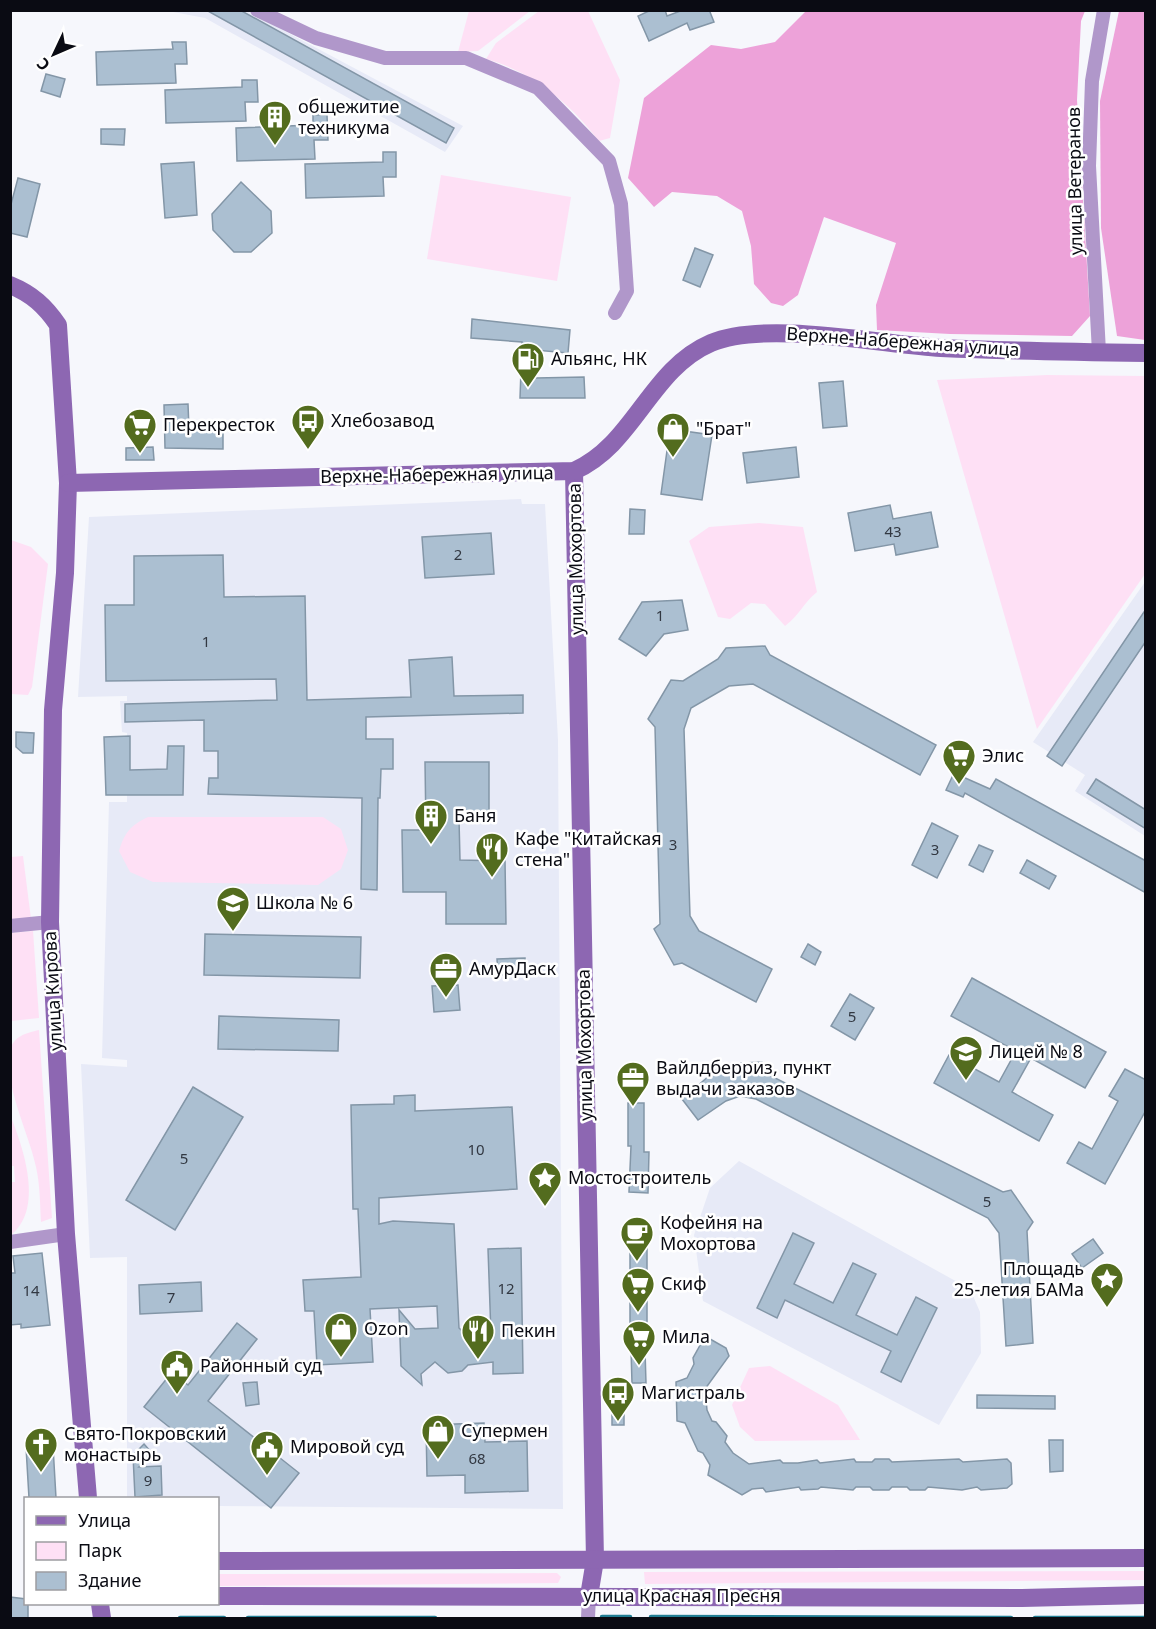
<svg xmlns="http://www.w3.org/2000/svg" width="1156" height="1629" font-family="'Noto Sans',sans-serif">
  <rect width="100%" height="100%" fill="#f6f7fc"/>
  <g fill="#e7eaf7">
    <path d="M168,11H247L463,126L445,152L205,18Z"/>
    <path d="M521,499L522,504H545L558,740L563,1509L218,1506V1498H127V1257L90,1258L81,1064L127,1067V1060L102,1058L109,802H127V733L122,732L120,701H127V696L78,697L89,517Z"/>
    <path d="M1145,582V836L1075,791L1085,775L1033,742Z"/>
    <path d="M739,1161L970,1289L980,1312L981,1353L939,1425L703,1301L694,1235L710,1188Z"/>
  </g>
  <g fill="#fee0f5">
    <path d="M469,11H530L478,51L458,52Z"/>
    <path d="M539,11H588L620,80L610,138L599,141C570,103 533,72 486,59L496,43Z"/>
    <path d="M441,175L571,197L557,281L427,259Z"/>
    <path d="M1047,375L1145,376V574L1037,729L937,380Z"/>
    <path d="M759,523L803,527L817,592C803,603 800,615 785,626L765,604L751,603L730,619L718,617L689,541L709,527Z"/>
    <path d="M11,540L31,547L48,564L32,687L28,695L11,694Z"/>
    <path d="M148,817H323L341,829L348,850L341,869L318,885L153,882L130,872L119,851C124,833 131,825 148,817Z"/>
    <path d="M23,856L31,919L11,921V857Z"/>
    <path d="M33,931L39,1018L11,1021V933Z"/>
    <path d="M39,1030L52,1218L41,1222C40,1204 40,1184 36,1167C29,1133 3,1084 10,1050C14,1036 26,1033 39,1030Z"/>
    <path d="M11,1117C24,1150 44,1209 11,1235V1182H15L14,1166H11Z"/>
    <path d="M770,1366L838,1405L860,1440L755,1441L740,1427L732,1405L749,1368Z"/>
    <path d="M1145,1571V1580L645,1584L644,1572Z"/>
    <path d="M557,1573L561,1577L558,1583L218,1586V1574Z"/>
  </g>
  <g fill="#eda2d9">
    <path d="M806,11H1085L1081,21L1077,100L1090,316L1072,336L950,334L877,330L876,305L896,243L824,217L798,295L783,306L771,303L754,284L751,246L742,211L717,196L672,192L654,207L628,178L644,98L711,45L741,49L775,42Z"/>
    <path d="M1119,11H1145V340L1117,336L1101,228L1100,101Z"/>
  </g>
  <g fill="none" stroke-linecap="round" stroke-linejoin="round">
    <g stroke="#217d93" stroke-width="4.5">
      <path d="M602,1617H630"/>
      <path d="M651,1617L1011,1618"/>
      <path d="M180,1618H224"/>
      <path d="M248,1618H435"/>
      <path d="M1035,1618H1146"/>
    </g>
  </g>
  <g fill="#abbfd1" stroke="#8396a7" stroke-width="1.5">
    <path d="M206,10H240L454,128L446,143Z"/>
    <path d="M651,10H665L667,16L683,10H713L710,12L714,22L690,30L687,23L649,41L638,16Z"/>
    <path d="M172,42H186L187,64H175L176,83L97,85L96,52L173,49Z"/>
    <path d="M46,74L65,79L60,97L41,91Z"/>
    <path d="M242,80H257L258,102H245L246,121L166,123L165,90L242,87Z"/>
    <path d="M313,115H327L328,140H314L315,159L237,161L236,128L313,125Z"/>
    <path d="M101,129H125L124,145L101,144Z"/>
    <path d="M383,152H396V177H383L384,196L306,198L305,164L383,162Z"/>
    <path d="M194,162L197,215L165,218L161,164Z"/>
    <path d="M18,178L40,184L27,237L10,233V208Z"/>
    <path d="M241,182L271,211L272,233L251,252H234L213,230L212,214Z"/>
    <path d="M695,248L713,255L700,287L683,280Z"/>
    <path d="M472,319L570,330L568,353L535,350L536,378L584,377L585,398H520L522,342L471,338Z"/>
    <path d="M843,381L847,426L823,428L819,383Z"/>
    <path d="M188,404L189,429L223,428V449L165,448L164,405Z"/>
    <path d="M670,429L712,435L702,500L661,494Z"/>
    <path d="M153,447L154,460H126V448Z"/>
    <path d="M796,447L799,477L747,483L743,453Z"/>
    <path d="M890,505L893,519L931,512L938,547L896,555L894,544L855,551L848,513Z"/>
    <path d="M630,509L645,510L644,534H629Z"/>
    <path d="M491,533L494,574L425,578L422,537Z"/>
    <path d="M223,555L224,597L305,596L307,700L411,697L409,660L452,657L454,696L523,695V713L366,717V739H393V769H381L380,798H378L377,890L361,889L362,798L208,794L209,778H218V751H204V720L125,722V704L277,700L276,679L106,681L105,605H134V556Z"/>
    <path d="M682,600L688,630L664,634L646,656L619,639L642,602Z"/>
    <path d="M1146,609V641L1062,766L1047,756Z"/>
    <path d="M765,646L770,655L936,745L920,775L753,684L729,686L691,708L684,729L690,916L699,931L772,969L756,1002L682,963L674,965L654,929L660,924L655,727L648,719L671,680L683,681L718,659L726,648Z"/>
    <path d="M16,732L34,733L33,753H23L16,747Z"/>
    <path d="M130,736V770L167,769L168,746H184L183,795H106L104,737Z"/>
    <path d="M425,762H489V819H459L460,860L505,861L506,924H446V892H403L402,830H426Z"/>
    <path d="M954,773L990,789L996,779L1146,861V893L965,793L963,797L946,790Z"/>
    <path d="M1096,779L1146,810V829L1087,793Z"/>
    <path d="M932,823L958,836L937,878L912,865Z"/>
    <path d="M979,845L993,851L983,872L969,865Z"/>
    <path d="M1027,860L1056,876L1049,889L1020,873Z"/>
    <path d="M205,934L361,937L360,978L204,975Z"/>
    <path d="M808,944L821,952L815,965L801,957Z"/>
    <path d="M525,958V974L498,975L497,959Z"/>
    <path d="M972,978L1106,1052L1085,1088L1031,1058L1012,1092L1053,1115L1039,1141L934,1083L949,1055L999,1082L1016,1051L951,1016Z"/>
    <path d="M458,985L460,1010L434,1012L432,986Z"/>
    <path d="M850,994L874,1008L855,1040L831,1026Z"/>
    <path d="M219,1016L339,1020L338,1051L218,1049Z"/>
    <path d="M762,1062L767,1074L1003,1192L1011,1190L1033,1222L1027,1231L1033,1343L1006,1346L999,1233L988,1218L756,1099L740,1096L726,1101L698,1120L682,1099L723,1064Z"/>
    <path d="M1125,1069L1146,1080V1110L1105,1184L1067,1163L1079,1142L1092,1149L1118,1101L1109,1096Z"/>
    <path d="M193,1087L243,1117L175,1230L126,1200Z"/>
    <path d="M415,1095V1111L512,1107L517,1189L379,1198V1224L393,1221L454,1224L459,1328L467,1336L491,1335L488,1249L521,1248L523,1373L493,1374V1362L468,1365L462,1371L448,1373L435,1362L421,1374L422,1385L401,1366L399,1310L415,1329L438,1328L437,1306L370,1309L373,1362L317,1365L314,1311H305L303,1280L361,1277L358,1209H353L351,1105L394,1104V1096Z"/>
    <path d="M628,1103H644V1152H649L648,1193L629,1192L631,1146H628Z"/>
    <path d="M793,1233L814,1243L794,1284L833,1303L853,1263L876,1274L856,1315L897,1335L916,1297L937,1308L901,1382L881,1372L891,1351L785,1300L777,1318L757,1308Z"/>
    <rect x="630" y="1235" width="17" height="88"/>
    <path d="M1093,1239L1103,1253L1082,1268L1072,1254Z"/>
    <path d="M42,1253L50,1325L21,1328V1324L10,1325V1273H15L13,1256Z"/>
    <path d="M201,1282L202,1311L140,1314L139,1285Z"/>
    <path d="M237,1323L257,1339L208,1401L299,1473L271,1508L144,1407L172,1372L188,1385Z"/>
    <path d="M710,1339L726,1348L729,1356L705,1389L707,1410L712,1421L716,1422L727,1436L725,1442L733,1453L749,1464L780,1460L783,1463H798L817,1460L820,1463L854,1459L856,1462H872L875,1459H889L892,1462L959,1459L963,1462L1007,1459L1011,1463L1012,1484L1007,1488L981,1490L977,1487L962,1490L928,1487L925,1490H910L907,1487H892L889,1490H873L870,1487H856L853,1490L821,1487L818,1489L801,1490L799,1487L766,1492L763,1488L752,1489L742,1495L708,1475L710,1465L703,1453L698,1451L685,1423L677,1421L676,1382L687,1378L694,1364L693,1358L703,1340Z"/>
    <path d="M631,1350H645L646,1383H632Z"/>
    <path d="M257,1382L259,1404L246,1406L243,1383Z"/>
    <rect x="612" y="1395" width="12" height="30"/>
    <path d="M977,1395L1055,1396V1409L977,1408Z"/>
    <path d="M484,1423L485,1442L527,1441L528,1491L465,1493V1475L427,1476L426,1425Z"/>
    <path d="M1049,1440H1063V1471L1050,1472Z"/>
    <path d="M144,1444L152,1453L139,1467L161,1466L162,1495L135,1497L133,1455Z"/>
    <path d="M53,1446L56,1498H29L26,1447Z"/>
    <path d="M10,1597L26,1599V1604H28V1618H10Z"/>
  </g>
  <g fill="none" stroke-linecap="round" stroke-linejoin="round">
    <g stroke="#b097ca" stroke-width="14">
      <path d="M257,10L316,38L385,58H466L538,88L609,161L621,204L627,291L615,313"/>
      <path d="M1099,352L1089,166L1092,81L1104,10"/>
      <path d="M10,926L50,922"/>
      <path d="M10,1242L66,1234"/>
      <path d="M588,1618L589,1596"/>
    </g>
    <g stroke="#8d67b2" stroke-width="18">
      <path d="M10,285C32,294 45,306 58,325L68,483L65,573L53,710L50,922L66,1234L88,1498"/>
      <path d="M574,471L595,1560L589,1596"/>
      <path d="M68,483L574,471C634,445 650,369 711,343C764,320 880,344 941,348C1009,351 1077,352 1146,353"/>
      <path d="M218,1561L1146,1558"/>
      <path d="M218,1596L1022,1598L1146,1595"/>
      <path d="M100,1604L102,1618"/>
    </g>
  </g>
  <defs>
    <symbol id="building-pin" viewBox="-11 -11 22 30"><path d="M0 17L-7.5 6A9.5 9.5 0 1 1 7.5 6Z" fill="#536c1e" stroke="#fff"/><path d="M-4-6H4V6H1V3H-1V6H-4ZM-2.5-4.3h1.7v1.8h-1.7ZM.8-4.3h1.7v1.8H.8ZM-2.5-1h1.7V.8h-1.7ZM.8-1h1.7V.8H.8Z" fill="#fff"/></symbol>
    <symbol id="fuel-pin" viewBox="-11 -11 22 30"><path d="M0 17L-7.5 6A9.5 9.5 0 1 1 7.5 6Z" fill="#536c1e" stroke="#fff"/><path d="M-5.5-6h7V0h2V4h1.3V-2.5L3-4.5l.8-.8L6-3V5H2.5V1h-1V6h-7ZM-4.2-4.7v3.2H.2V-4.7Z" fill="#fff"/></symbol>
    <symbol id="bus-pin" viewBox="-11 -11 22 30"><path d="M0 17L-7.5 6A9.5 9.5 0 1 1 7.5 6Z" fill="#536c1e" stroke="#fff"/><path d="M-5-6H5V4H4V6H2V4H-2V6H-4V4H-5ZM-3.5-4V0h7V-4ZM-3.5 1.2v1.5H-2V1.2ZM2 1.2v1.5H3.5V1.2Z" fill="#fff"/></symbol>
    <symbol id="supermarket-pin" viewBox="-11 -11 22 30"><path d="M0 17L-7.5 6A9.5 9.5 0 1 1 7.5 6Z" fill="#536c1e" stroke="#fff"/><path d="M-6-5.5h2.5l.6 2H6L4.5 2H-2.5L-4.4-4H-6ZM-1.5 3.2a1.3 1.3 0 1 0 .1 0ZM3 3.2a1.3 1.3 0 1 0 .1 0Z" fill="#fff"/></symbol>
    <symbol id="shop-pin" viewBox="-11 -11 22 30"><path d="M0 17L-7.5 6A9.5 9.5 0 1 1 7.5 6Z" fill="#536c1e" stroke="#fff"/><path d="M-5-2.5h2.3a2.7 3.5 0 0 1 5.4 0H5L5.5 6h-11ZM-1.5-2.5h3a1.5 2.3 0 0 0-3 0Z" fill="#fff"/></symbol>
    <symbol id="restaurant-pin" viewBox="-11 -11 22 30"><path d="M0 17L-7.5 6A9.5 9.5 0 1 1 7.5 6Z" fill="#536c1e" stroke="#fff"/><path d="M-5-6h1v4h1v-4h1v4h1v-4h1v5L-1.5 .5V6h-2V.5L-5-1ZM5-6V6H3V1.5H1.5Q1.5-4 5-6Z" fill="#fff"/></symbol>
    <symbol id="school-pin" viewBox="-11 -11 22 30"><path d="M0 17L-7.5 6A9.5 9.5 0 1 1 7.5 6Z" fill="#536c1e" stroke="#fff"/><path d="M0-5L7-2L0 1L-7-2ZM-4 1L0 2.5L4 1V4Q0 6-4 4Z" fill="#fff"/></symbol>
    <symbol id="office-pin" viewBox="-11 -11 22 30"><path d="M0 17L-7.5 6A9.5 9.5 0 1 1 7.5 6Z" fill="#536c1e" stroke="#fff"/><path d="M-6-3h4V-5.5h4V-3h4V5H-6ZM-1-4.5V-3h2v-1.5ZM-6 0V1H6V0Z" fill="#fff"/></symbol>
    <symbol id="sight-pin" viewBox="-11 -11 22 30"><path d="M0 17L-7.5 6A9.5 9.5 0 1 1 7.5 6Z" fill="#536c1e" stroke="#fff"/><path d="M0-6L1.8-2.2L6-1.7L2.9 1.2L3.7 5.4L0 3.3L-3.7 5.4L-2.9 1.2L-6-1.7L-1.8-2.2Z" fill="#fff"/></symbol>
    <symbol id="cafe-pin" viewBox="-11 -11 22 30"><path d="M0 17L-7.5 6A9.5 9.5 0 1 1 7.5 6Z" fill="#536c1e" stroke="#fff"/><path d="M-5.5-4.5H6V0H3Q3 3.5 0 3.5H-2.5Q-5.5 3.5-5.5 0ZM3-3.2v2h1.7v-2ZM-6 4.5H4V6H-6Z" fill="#fff"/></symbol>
    <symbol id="civic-pin" viewBox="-11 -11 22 30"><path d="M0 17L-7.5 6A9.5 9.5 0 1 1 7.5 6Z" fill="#536c1e" stroke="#fff"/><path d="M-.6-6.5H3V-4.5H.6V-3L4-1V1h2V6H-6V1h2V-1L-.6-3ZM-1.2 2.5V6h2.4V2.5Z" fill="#fff"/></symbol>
    <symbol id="church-pin" viewBox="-11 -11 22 30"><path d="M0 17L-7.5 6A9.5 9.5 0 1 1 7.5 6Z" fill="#536c1e" stroke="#fff"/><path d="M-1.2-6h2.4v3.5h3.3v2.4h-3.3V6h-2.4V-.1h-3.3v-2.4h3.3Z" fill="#fff"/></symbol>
  </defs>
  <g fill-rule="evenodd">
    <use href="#building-pin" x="256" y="98" width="38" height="52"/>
    <use href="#fuel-pin" x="509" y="340" width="38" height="52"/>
    <use href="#bus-pin" x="289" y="402" width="38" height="52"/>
    <use href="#supermarket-pin" x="121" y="406" width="38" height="52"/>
    <use href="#shop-pin" x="654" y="410" width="38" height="52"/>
    <use href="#supermarket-pin" x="940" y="737" width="38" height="52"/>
    <use href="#building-pin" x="412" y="797" width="38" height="52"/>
    <use href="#restaurant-pin" x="473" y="830" width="38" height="52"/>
    <use href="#school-pin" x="214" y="884" width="38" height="52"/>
    <use href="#office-pin" x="427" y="950" width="38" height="52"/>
    <use href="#school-pin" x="947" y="1033" width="38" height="52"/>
    <use href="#office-pin" x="614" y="1059" width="38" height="52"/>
    <use href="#sight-pin" x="526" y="1159" width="38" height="52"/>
    <use href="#cafe-pin" x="618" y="1214" width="38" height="52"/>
    <use href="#sight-pin" x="1088" y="1260" width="38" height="52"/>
    <use href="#supermarket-pin" x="619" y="1265" width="38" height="52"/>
    <use href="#shop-pin" x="322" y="1310" width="38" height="52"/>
    <use href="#restaurant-pin" x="459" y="1312" width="38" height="52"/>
    <use href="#supermarket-pin" x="620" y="1318" width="38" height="52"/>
    <use href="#civic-pin" x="158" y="1347" width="38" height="52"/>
    <use href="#bus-pin" x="599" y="1374" width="38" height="52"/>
    <use href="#shop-pin" x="419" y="1412" width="38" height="52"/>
    <use href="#church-pin" x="22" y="1425" width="38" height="52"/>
    <use href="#civic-pin" x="248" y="1428" width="38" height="52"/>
  </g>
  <g text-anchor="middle" stroke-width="5" stroke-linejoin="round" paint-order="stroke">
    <g font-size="15" fill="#323842">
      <text x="893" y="537">43</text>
      <text x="458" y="560">2</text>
      <text x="660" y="621">1</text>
      <text x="206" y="647">1</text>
      <text x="673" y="850">3</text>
      <text x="935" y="855">3</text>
      <text x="852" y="1022">5</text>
      <text x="476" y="1155">10</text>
      <text x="184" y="1164">5</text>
      <text x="987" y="1207">5</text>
      <text x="506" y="1294">12</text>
      <text x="31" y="1296">14</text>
      <text x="171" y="1303">7</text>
      <text x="477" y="1464">68</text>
      <text x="148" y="1486">9</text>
    </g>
    <g font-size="18" fill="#0a0b13" stroke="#fff" text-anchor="start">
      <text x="298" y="113">общежитие<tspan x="298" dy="21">техникума</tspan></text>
      <text x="551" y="365">Альянс, НК</text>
      <text x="331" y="427">Хлебозавод</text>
      <text x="163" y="431">Перекресток</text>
      <text x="696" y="435">"Брат"</text>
      <text x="982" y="762">Элис</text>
      <text x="454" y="822">Баня</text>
      <text x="515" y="845">Кафе "Китайская<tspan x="515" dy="21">стена"</tspan></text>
      <text x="256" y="909">Школа № 6</text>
      <text x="469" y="975">АмурДаск</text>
      <text x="989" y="1058">Лицей № 8</text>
      <text x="656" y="1074">Вайлдберриз, пункт<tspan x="656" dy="21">выдачи заказов</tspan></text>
      <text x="568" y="1184">Мостостроитель</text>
      <text x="660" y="1229">Кофейня на<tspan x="660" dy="21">Мохортова</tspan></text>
      <text x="1084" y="1275" text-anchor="end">Площадь<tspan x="1084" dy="21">25-летия БАМа</tspan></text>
      <text x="661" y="1290">Скиф</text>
      <text x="364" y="1335">Ozon</text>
      <text x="501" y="1337">Пекин</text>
      <text x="662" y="1343">Мила</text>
      <text x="200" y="1372">Районный суд</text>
      <text x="641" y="1399">Магистраль</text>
      <text x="461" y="1437">Cупермен</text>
      <text x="64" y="1440">Свято-Покровский<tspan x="64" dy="21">монастырь</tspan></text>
      <text x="290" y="1453">Мировой суд</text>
    </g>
    <g font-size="18" fill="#0a0b13" stroke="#fff">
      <text transform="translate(1075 181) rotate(-91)" y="6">улица Ветеранов</text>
      <text transform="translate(903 342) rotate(4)" y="6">Верхне-Набережная улица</text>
      <text transform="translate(437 475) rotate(-1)" y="6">Верхне-Набережная улица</text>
      <text transform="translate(576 559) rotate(-91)" y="6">улица Мохортова</text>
      <text transform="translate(53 991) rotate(-93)" y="6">улица Кирова</text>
      <text transform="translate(585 1045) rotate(-91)" y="6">улица Мохортова</text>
      <text x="682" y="1602">улица Красная Пресня</text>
    </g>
  </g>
  <rect width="1156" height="1629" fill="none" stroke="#0a0b13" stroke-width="24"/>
  <rect x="24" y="1497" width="195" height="108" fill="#ffffff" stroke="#9d9da1" stroke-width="1.5"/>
  <rect x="36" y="1516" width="30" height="9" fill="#8d67b2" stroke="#9d9da1" stroke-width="1.5"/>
  <text x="78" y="1527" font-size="18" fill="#0a0b13">Улица</text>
  <rect x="36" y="1542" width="30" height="18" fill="#fee0f5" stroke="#9d9da1" stroke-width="1.5"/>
  <text x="78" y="1557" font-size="18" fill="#0a0b13">Парк</text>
  <rect x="36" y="1572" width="30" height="18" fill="#abbfd1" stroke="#9d9da1" stroke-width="1.5"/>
  <text x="78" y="1587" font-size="18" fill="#0a0b13">Здание</text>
  <g transform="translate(54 54) rotate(226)" stroke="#ffffff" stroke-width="4.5" paint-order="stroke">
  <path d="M0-4.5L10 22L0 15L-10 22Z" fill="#0a0b13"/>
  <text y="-9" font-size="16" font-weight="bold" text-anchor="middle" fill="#0a0b13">С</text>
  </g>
</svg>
